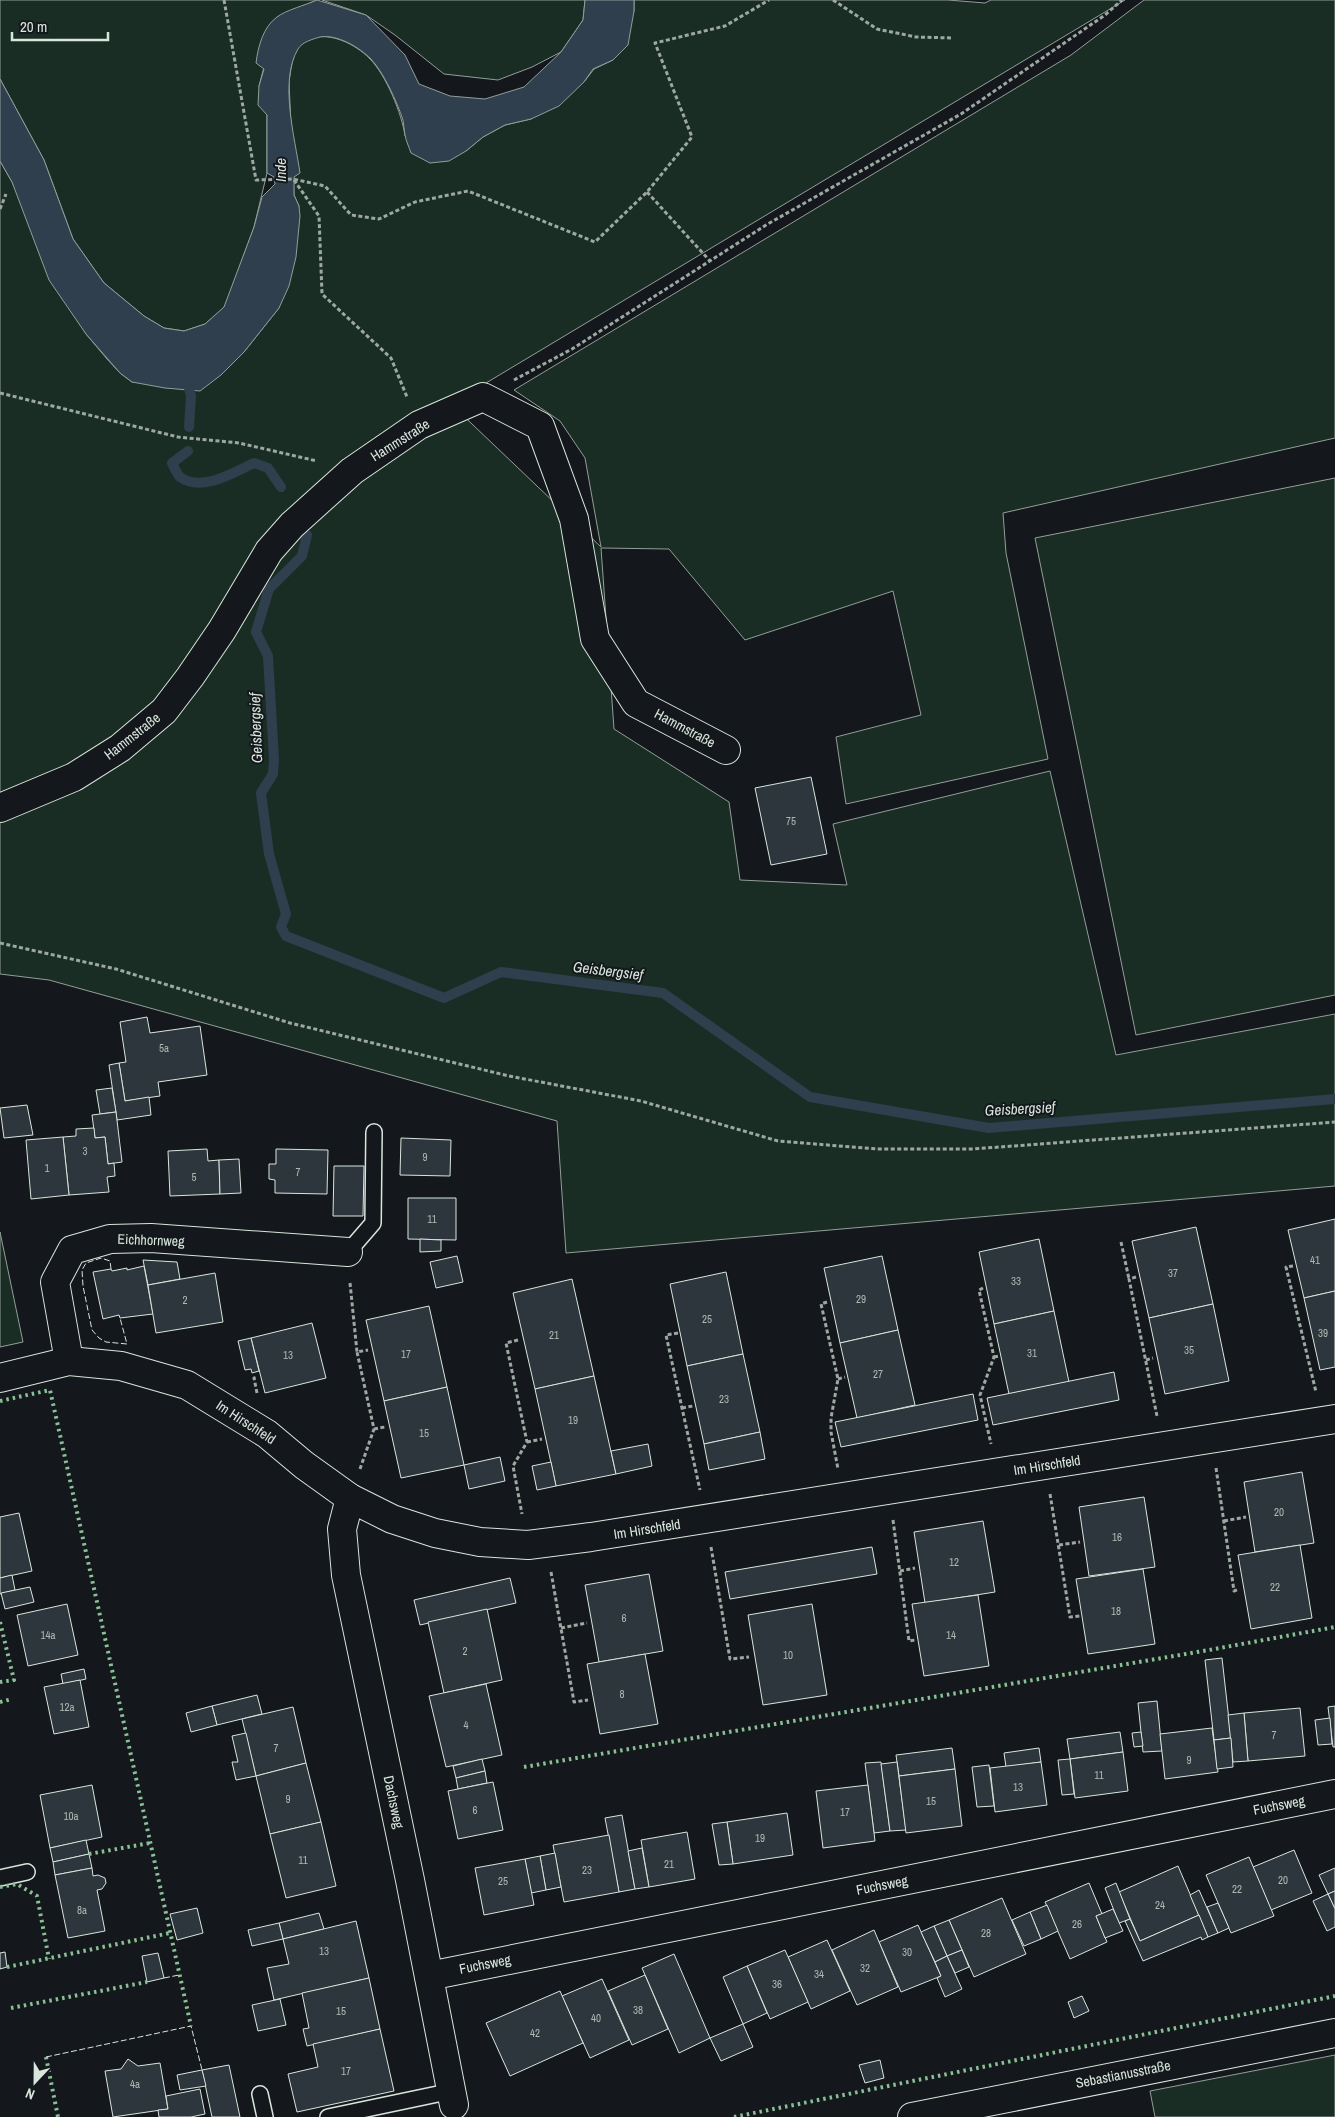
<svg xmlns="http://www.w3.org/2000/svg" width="1335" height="2117" font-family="'Archivo Narrow',sans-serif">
  <rect width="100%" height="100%" fill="#14181c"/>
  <g fill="#1a2d24" stroke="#939e99">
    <path d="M0,0H317L277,17L259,86L267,115V173L254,227L225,307L205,324L184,331L164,328L144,316L104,283L73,239L44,160L0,79Z"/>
    <path d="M322,0H585L583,20L561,52L532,67L498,80L444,74L395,35L366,15Z"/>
    <path d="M634,0H948L985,3L991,0H1125L451,404L601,547L585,458L560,421L514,390L1071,55L1144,0H1335V438L1003,513L1006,553L1048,759L846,804L836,737L921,715L893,591L745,640L669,549L601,548L614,729L729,802L740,880L847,885L833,824L1050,771L1116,1055L1335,1014V1186L566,1253L557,1121L49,980L0,974V161L12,182L79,322L86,334L107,359L120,373L132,382L146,383L221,375L244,352L279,308L299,206L294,195L289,81C291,71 292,55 298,47C318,25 354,42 370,59C386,75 402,114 405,136L466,151L483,137L505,125L531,119L584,82L594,69L613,60L634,11Z"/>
    <path d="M1335,478V995L1136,1035L1035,538Z"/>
    <path d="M0,1232L23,1342L0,1347Z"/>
    <path d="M1335,2055V2117H1155L1150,2091Z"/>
  </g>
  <path fill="#2f3f4d" stroke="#939e99" d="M317,0L366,15L405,55L419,84L450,96L485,99L524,87L561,52L583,20L585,0H634V11L628,45L613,60L593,69L584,82L559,106L531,119L505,125L483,137L466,151L449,161L430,163L411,153C409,147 406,141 405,135C404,130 404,125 403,120C397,102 384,73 371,59C359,47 337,34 320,37C313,39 302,42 298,49C279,81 295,138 300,173L294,177V195L299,206L300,216L296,257L289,286L279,308L244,352L221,375L200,391L165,388L132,382L120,373L86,334L49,280L12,182L0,161V79L44,160L73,239L104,283L144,316L164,328L184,331L205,324L224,307L254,227L262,197L275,184L274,177L267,173V115L258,105L259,86L264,69L256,63C258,47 263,27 277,17C286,10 306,5 317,0Z"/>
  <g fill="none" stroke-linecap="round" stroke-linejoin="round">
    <g stroke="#2f3f4d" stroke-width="10">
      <path d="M186,377L191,396L189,427"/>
      <path d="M188,451L172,463C174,467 177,474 180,477C202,493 234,472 254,463L268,468L281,487"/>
      <path d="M307,535L302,556L269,589L256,632L268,656L274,760L273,774L261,793L269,854L286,914L281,927L286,936L444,998L501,972L663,993L810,1097L989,1128L1335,1099"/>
    </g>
  </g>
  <g fill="#2c363c" stroke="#d8e6dc">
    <path d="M811,777L827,854L771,865L755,788Z"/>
    <path d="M147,1017L150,1033L200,1026L207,1075L158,1082L160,1096L125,1101L119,1063L126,1062L120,1022Z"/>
    <path d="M119,1063L125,1101L149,1097L151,1115L117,1120L109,1065Z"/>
    <path d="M112,1088L116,1112L100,1114L96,1090Z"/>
    <path d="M27,1105L33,1135L4,1138L0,1108Z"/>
    <path d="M116,1112L122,1162L108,1164L105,1137L95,1138L92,1115Z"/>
    <path d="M94,1128L95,1138L105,1137L108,1164L114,1163L115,1176L107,1177L109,1192L69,1195L63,1137L76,1136V1129Z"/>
    <path d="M63,1137L69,1195L31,1199L26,1140Z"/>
    <path d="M401,1138L451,1140L450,1176L400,1175Z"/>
    <path d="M207,1149L208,1161L219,1160L220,1194L170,1196L168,1151Z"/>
    <path d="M276,1149L328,1150L327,1194L275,1193V1180L269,1179V1164H276Z"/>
    <path d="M239,1159L241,1193L220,1194L219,1160Z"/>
    <path d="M334,1166H364L363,1216H333Z"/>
    <path d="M408,1198H456V1240L408,1239Z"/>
    <path d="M1335,1219V1291L1304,1298L1288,1230Z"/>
    <path d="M1196,1227L1213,1304L1149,1318L1132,1241Z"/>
    <path d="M420,1239L441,1240V1251L420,1252Z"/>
    <path d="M1039,1239L1054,1311L994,1324L979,1252Z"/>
    <path d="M457,1256L463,1282L436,1288L430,1262Z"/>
    <path d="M882,1256L898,1330L840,1343L824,1268Z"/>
    <path d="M143,1260L177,1262L180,1279L148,1285Z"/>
    <path d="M144,1266L153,1314L120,1318L119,1315L103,1319L93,1272L111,1269L112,1271L127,1268V1270Z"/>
    <path d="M726,1272L743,1354L687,1366L670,1284Z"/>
    <path d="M215,1273L223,1322L156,1333L148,1285Z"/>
    <path d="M572,1279L594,1376L535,1389L513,1293Z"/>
    <path d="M1335,1291V1367L1320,1370L1304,1298Z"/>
    <path d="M1213,1304L1229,1381L1165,1394L1149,1318Z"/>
    <path d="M429,1306L447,1387L384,1401L366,1320Z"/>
    <path d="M1054,1311L1069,1382L1009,1394L994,1324Z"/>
    <path d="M312,1323L326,1378L265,1393L251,1338Z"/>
    <path d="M898,1330L915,1405L857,1418L840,1343Z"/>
    <path d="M251,1338L259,1371L252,1373L251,1369L245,1370L238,1341Z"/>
    <path d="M743,1354L760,1432L704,1444L687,1366Z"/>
    <path d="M1114,1372L1119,1400L993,1425L987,1398Z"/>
    <path d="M594,1376L616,1474L556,1486L535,1389Z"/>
    <path d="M447,1387L464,1465L401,1478L384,1401Z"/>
    <path d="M973,1394L978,1420L841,1447L835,1422Z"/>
    <path d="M760,1432L765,1459L709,1470L704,1444Z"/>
    <path d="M648,1444L652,1466L616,1474L611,1451Z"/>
    <path d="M500,1457L505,1481L469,1489L464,1465Z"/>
    <path d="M551,1462L556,1486L537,1490L532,1466Z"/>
    <path d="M1302,1472L1314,1543L1255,1552L1244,1482Z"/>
    <path d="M1144,1497L1155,1567L1089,1576L1079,1507Z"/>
    <path d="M19,1513L32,1571L0,1578V1517Z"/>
    <path d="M983,1521L995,1592L925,1603L914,1532Z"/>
    <path d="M1300,1545L1312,1618L1251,1629L1238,1555Z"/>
    <path d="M872,1547L877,1574L730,1599L725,1572Z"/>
    <path d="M1143,1569L1155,1644L1088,1654L1076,1579Z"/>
    <path d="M649,1574L663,1651L599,1662L585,1585Z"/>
    <path d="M12,1575L15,1590L0,1594V1578Z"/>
    <path d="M510,1578L516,1603L420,1625L414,1600Z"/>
    <path d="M30,1587L34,1602L5,1609L1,1593Z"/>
    <path d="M978,1595L989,1666L924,1676L912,1604Z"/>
    <path d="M67,1604L78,1655L28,1666L17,1615Z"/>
    <path d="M812,1604L827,1695L763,1705L748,1615Z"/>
    <path d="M487,1609L502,1680L444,1693L428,1622Z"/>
    <path d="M645,1654L658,1724L600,1734L587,1664Z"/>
    <path d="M1222,1658L1231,1738L1214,1740L1205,1660Z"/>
    <path d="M84,1669L86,1679L63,1684L61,1674Z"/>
    <path d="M80,1680L89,1727L54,1734L44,1687Z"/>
    <path d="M486,1684L502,1755L446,1767L429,1696Z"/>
    <path d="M257,1695L262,1714L217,1725L212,1706Z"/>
    <path d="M1157,1701L1162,1751L1143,1752L1138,1703Z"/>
    <path d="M212,1706L217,1725L191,1732L186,1713Z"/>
    <path d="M1335,1706V1747H1333L1328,1707Z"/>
    <path d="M293,1707L306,1763L256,1776L242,1719Z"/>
    <path d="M1300,1708L1305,1756L1248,1761L1244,1713Z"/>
    <path d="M1244,1713L1248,1761L1233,1762L1228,1715Z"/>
    <path d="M1330,1718L1332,1744L1318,1745L1315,1720Z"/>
    <path d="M1212,1728L1218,1772L1165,1779L1160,1734Z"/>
    <path d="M1120,1732L1123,1752L1070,1759L1067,1739Z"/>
    <path d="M1141,1732L1143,1746L1134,1747L1132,1733Z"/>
    <path d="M246,1733L256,1776L236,1780L232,1762H238L232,1736Z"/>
    <path d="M1231,1738L1233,1767L1217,1769L1214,1740Z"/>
    <path d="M952,1748L955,1769L899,1776L896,1755Z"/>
    <path d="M1039,1748L1041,1762L1006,1767L1004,1753Z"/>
    <path d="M1123,1752L1128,1791L1075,1798L1070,1759Z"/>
    <path d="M482,1759L485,1771L456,1778L453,1766Z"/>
    <path d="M1070,1759L1074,1794L1062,1795L1058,1760Z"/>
    <path d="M881,1762L890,1831L874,1833L865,1763Z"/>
    <path d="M897,1762L906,1830L890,1831L881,1764Z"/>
    <path d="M1041,1762L1047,1805L995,1812L990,1768Z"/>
    <path d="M306,1763L321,1822L270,1834L256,1776Z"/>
    <path d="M989,1765L994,1806L977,1807L972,1767Z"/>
    <path d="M955,1769L962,1826L906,1833L899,1776Z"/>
    <path d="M485,1771L487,1783L458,1789L456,1778Z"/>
    <path d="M493,1782L503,1830L458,1839L448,1791Z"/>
    <path d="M92,1785L102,1837L50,1848L40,1795Z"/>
    <path d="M868,1785L875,1841L823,1848L816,1791Z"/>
    <path d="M787,1813L793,1855L733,1864L727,1822Z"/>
    <path d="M622,1815L635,1889L619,1892L605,1818Z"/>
    <path d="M321,1822L336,1886L286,1898L270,1834Z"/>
    <path d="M727,1822L733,1864L719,1865L712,1824Z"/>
    <path d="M687,1832L695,1879L649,1887L641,1840Z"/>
    <path d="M609,1835L619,1892L564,1902L553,1845Z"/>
    <path d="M86,1840L89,1854L53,1862L50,1848Z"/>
    <path d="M642,1848L649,1887L635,1889L628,1851Z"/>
    <path d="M1294,1850L1312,1893L1271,1910L1253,1867Z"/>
    <path d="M555,1853L561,1887L546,1890L540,1856Z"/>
    <path d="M89,1854L92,1868L55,1875L53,1862Z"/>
    <path d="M540,1856L546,1890L531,1893L525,1859Z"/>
    <path d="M1249,1857L1274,1916L1231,1933L1206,1875Z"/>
    <path d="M525,1859L534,1905L484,1915L475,1868Z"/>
    <path d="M1178,1866L1199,1915L1140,1941L1119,1892Z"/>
    <path d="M92,1868L93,1876L98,1875L105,1878L106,1883L102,1889L97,1890L105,1931L68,1938L55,1875Z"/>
    <path d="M1335,1868V1891L1328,1894L1319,1875Z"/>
    <path d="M1089,1883L1102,1914L1096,1916L1107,1942L1070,1959L1045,1902Z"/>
    <path d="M1116,1883L1130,1919L1119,1923L1105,1888Z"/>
    <path d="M1199,1890L1218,1933L1208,1937L1190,1895Z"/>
    <path d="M1335,1891V1909L1328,1894Z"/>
    <path d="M1328,1894L1335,1909V1927L1327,1931L1313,1901Z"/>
    <path d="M1002,1898L1026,1954L974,1977L949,1920Z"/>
    <path d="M1218,1903L1229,1928L1218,1933L1207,1907Z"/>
    <path d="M1047,1905L1058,1931L1041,1939L1030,1912Z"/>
    <path d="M197,1908L203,1933L177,1940L170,1914Z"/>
    <path d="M1113,1909L1123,1931L1105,1938L1096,1916Z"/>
    <path d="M1030,1912L1041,1939L1024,1946L1012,1920Z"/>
    <path d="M319,1913L324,1929L283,1939L279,1923Z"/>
    <path d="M1199,1915L1208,1937L1202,1940L1201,1937L1143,1961L1125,1921L1130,1919L1140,1941Z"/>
    <path d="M949,1920L962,1950L947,1956L934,1926Z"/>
    <path d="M356,1921L369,1978L274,2000L267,1968L289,1964L283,1939Z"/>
    <path d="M279,1923L283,1939L252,1946L248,1930Z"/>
    <path d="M918,1925L941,1976L901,1992L879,1942Z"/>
    <path d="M934,1926L947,1956L935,1962L921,1932Z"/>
    <path d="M874,1930L898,1987L857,2005L832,1950Z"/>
    <path d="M827,1940L850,1991L811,2009L788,1957Z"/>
    <path d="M785,1950L808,2002L770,2019L747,1966Z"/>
    <path d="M962,1950L969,1967L955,1973L947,1956Z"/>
    <path d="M5,1952L7,1967L0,1969V1953Z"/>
    <path d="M158,1953L164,1978L147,1982L142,1956Z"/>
    <path d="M674,1954L710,2038L679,2053L642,1968Z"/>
    <path d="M947,1956L962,1989L945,1997L937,1978L941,1976L935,1962Z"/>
    <path d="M747,1966L767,2013L743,2024L723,1977Z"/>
    <path d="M645,1975L668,2029L632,2045L608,1991Z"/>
    <path d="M369,1978L380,2029L307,2046L303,2029L309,2028L302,1993Z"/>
    <path d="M602,1979L629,2040L590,2058L562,1996Z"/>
    <path d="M560,1991L583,2043L510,2076L486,2023Z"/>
    <path d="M1082,1996L1089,2011L1074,2018L1068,2002Z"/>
    <path d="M280,1999L286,2025L258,2031L252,2005Z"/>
    <path d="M743,2024L753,2047L721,2061L710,2038Z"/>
    <path d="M380,2029L394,2091L297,2112L288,2074L318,2067L313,2044Z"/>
    <path d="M128,2059L138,2066L160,2063L168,2109L113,2117L105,2071L121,2069Z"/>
    <path d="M880,2060L884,2078L865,2083L859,2065Z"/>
    <path d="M229,2065L240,2117H212L202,2070Z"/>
    <path d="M202,2070L206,2086L180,2090L177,2075Z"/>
    <path d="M200,2089L205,2114L191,2117H159L158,2110L168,2109L166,2096Z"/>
  </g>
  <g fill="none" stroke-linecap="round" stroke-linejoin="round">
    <defs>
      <g id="lane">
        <path d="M348,1252L373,1223L374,1132"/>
        <path d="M0,1878L27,1872"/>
        <path d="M260,2094L265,2117"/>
        <path d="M328,2117L452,2091"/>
      </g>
      <g id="street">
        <path d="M0,808L74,777L120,748L164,711L190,677L222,630L269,551L292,525L352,471L419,425L483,397L540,426L574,519L595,639L636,703L726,750"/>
        <path d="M69,1361L55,1282L72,1250L110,1239L151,1238L348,1252"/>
        <path d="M0,1378L69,1361L121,1366L187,1385L267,1434L304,1465L350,1498L392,1519L435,1533L480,1542L528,1545L591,1537L1335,1419"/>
        <path d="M350,1498L342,1529L346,1575L410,1880L454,2105"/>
        <path d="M429,1976L1335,1794"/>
      </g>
      <path id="secondary" d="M912,2117L1335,2033"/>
    </defs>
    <use href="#lane" stroke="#d8e6dc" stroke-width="18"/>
    <use href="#street" stroke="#d8e6dc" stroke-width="30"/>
    <use href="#secondary" stroke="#d8e6dc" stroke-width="30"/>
    <g stroke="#9da8a2" stroke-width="3" stroke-dasharray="4 2.5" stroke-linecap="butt">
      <path d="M224,0L256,180L293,179L325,186L351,215L379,219L415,202L468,191L595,242L647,192L692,137L655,43L725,26L769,0"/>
      <path d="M833,0L877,29L916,37L952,38"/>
      <path d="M294,180L319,216L322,294L391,358L407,397"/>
      <path d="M647,192L710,261"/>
      <path d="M0,209L6,194"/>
      <path d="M514,380L572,349L766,225L961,114L1105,15L1122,0"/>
      <path d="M0,393L178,437L239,443L317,461"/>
      <path d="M0,943L116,969L290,1023L509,1076L641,1101L778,1141L877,1149H973L1335,1122"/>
      <path d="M1121,1242L1129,1279"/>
      <path d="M1293,1266L1286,1267L1316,1392"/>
      <path d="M1136,1277L1129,1279L1157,1416"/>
      <path d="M350,1283L357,1352"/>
      <path d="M983,1288L979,1290L994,1357L980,1395L991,1444"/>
      <path d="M827,1302L821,1304L838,1379L831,1418V1432L838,1469"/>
      <path d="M678,1333L666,1335L700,1490"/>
      <path d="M518,1340L506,1343L527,1442L513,1466L522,1514"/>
      <path d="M994,1357L999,1356"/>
      <path d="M1146,1360L1153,1358"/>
      <path d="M838,1379L845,1377"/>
      <path d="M257,1393L254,1378L258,1377"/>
      <path d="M682,1408L693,1406"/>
      <path d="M374,1429L385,1427"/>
      <path d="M527,1442L542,1439"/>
      <path d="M1216,1468L1234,1591L1239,1589"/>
      <path d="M360,1469L374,1429L357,1352L368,1350"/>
      <path d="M1050,1494L1070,1617L1080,1616"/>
      <path d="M893,1520L909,1641L915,1640"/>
      <path d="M1224,1521L1246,1517"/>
      <path d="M1059,1545L1080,1542"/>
      <path d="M711,1547L730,1659L749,1657"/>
      <path d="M900,1571L915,1568"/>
      <path d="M551,1572L574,1702L588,1700"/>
      <path d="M561,1628L587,1623"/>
    </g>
    <use href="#lane" stroke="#14181c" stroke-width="15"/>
    <use href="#street" stroke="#14181c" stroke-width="28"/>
    <use href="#secondary" stroke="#14181c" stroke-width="28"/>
    <g stroke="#8ac095" stroke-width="4" stroke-dasharray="2.5 4" stroke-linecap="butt">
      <path d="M0,1401L50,1390L191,2026"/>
      <path d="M0,1622L14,1680L0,1682"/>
      <path d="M0,1702L12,1699"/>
      <path d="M524,1767L1209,1650L1335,1627"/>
      <path d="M89,1854L150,1843"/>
      <path d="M0,1887L17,1884L37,1896L49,1959"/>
      <path d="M7,1967L170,1933"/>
      <path d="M11,2008L147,1982"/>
      <path d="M46,2057L58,2117"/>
      <path d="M734,2117L1335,1996"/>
    </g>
    <g stroke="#d8e6dc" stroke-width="1" stroke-dasharray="6 2.5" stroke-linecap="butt">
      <path d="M111,1269L110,1261L101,1258L86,1263L82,1270L83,1286L92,1330L99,1338L106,1342L127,1344L120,1318"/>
      <path d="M164,1978L179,1975"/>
      <path d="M46,2057L191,2026L202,2070"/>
    </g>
  </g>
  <g text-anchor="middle" stroke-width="4" stroke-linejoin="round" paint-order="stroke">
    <g font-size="11" fill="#adbab4">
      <text x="791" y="825">75</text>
      <text x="164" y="1052">5a</text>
      <text x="85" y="1155">3</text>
      <text x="425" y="1161">9</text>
      <text x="47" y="1172">1</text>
      <text x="298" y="1176">7</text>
      <text x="194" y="1181">5</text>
      <text x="432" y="1223">11</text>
      <text x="1315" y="1264">41</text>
      <text x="1173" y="1277">37</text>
      <text x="1016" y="1285">33</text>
      <text x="861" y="1303">29</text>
      <text x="185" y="1304">2</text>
      <text x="707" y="1323">25</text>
      <text x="1323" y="1337">39</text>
      <text x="554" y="1339">21</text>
      <text x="1189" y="1354">35</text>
      <text x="1032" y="1357">31</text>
      <text x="406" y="1358">17</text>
      <text x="288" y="1359">13</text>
      <text x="878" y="1378">27</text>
      <text x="724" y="1403">23</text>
      <text x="573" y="1424">19</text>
      <text x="424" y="1437">15</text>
      <text x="1279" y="1516">20</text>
      <text x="1117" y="1541">16</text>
      <text x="954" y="1566">12</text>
      <text x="1275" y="1591">22</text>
      <text x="1116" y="1615">18</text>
      <text x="624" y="1622">6</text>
      <text x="48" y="1639">14a</text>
      <text x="951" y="1639">14</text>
      <text x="465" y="1655">2</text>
      <text x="788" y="1659">10</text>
      <text x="622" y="1698">8</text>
      <text x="67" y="1711">12a</text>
      <text x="466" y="1729">4</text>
      <text x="1274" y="1739">7</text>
      <text x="276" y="1752">7</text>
      <text x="1189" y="1764">9</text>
      <text x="1099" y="1779">11</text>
      <text x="1018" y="1791">13</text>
      <text x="288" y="1803">9</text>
      <text x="931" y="1805">15</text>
      <text x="475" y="1814">6</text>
      <text x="845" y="1816">17</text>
      <text x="71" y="1820">10a</text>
      <text x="760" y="1842">19</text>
      <text x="303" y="1864">11</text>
      <text x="669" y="1868">21</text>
      <text x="587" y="1874">23</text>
      <text x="1283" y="1884">20</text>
      <text x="503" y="1885">25</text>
      <text x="1237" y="1893">22</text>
      <text x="1160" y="1909">24</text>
      <text x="82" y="1914">8a</text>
      <text x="1077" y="1928">26</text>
      <text x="986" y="1937">28</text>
      <text x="324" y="1955">13</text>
      <text x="907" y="1956">30</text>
      <text x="865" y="1972">32</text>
      <text x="819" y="1978">34</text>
      <text x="777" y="1988">36</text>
      <text x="638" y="2014">38</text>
      <text x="341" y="2015">15</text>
      <text x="596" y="2022">40</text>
      <text x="535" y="2037">42</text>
      <text x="346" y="2075">17</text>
      <text x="135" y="2088">4a</text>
    </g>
    <g font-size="14" fill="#d8e6dc" stroke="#14181c">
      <text transform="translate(400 440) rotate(-32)" y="5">Hammstraße</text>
      <text transform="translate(685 728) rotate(28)" y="5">Hammstraße</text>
      <text transform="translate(132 736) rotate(-38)" y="5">Hammstraße</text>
      <text transform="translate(151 1240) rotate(2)" y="5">Eichhornweg</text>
      <text transform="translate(246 1422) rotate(33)" y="5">Im Hirschfeld</text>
      <text transform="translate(1047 1465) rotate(-9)" y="5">Im Hirschfeld</text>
      <text transform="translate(647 1529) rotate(-9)" y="5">Im Hirschfeld</text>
      <text transform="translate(394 1802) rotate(78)" y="5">Dachsweg</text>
      <text transform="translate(1279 1805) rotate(-11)" y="5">Fuchsweg</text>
      <text transform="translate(882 1885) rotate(-11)" y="5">Fuchsweg</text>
      <text transform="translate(485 1964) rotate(-11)" y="5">Fuchsweg</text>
      <text transform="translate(1123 2074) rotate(-11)" y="5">Sebastianusstraße</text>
    </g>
    <g font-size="15" font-style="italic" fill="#d8e6dc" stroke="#14181c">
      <text transform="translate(281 170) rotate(-90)" y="5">Inde</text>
      <text transform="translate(256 728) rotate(-92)" y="5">Geisbergsief</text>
      <text transform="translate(608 971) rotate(7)" y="5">Geisbergsief</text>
      <text transform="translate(1020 1109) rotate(-3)" y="5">Geisbergsief</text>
    </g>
  </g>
  <g transform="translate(35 2082) rotate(202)" stroke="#14181c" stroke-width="4" paint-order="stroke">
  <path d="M0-4L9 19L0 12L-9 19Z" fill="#d8e6dc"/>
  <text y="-8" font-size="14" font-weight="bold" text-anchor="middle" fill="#d8e6dc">N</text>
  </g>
  <path d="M12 32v8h96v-8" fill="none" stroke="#d8e6dc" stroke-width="2.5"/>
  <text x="20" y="32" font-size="15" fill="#d8e6dc" stroke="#14181c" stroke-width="4" paint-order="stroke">20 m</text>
</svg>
